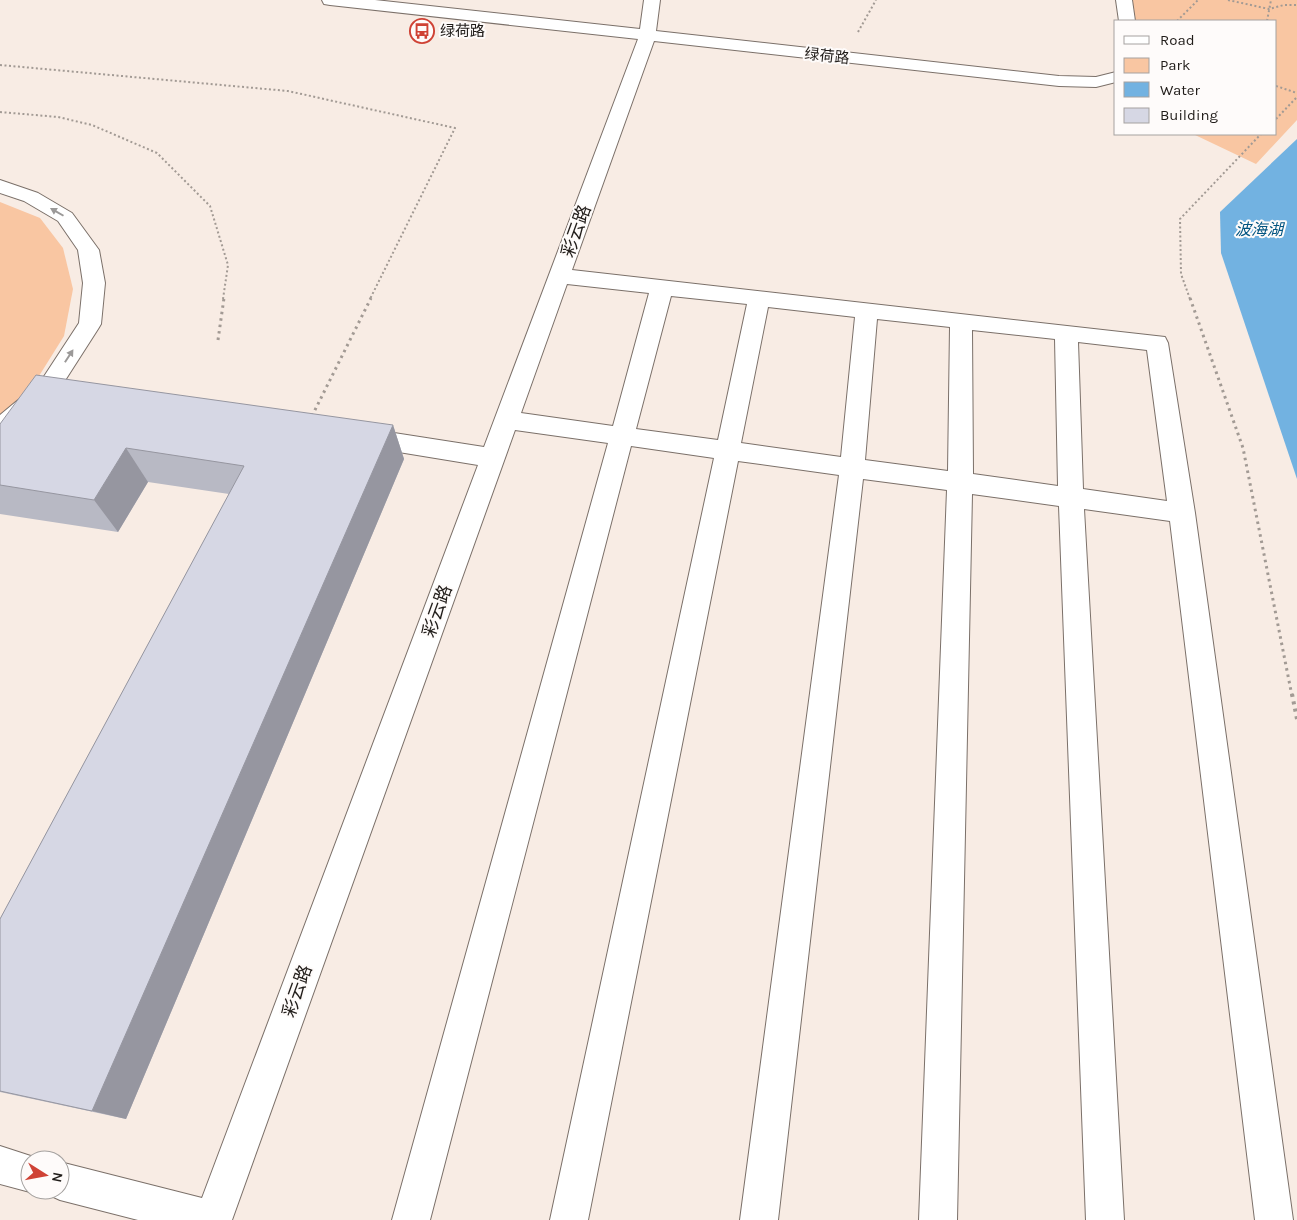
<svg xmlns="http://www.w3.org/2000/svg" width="1297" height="1220" font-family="Karla,'Noto Sans SC',sans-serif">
  <rect width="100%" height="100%" fill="#f8ece4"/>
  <g fill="#f9c6a2">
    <path d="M1131,0H1297V120L1256,164L1193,134H1276V21H1131Z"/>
    <path d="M0,202L40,218L63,248L73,289L64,336L34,384L0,418Z"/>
  </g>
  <path fill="#72b2e1" d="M1297,139V479L1221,253L1220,212Z"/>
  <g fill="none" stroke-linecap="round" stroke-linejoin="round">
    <defs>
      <g id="minor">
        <path d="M322,0H375L640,29L644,0H660L656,31L1059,76L1096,77L1116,72V82L1096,87L1059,86L654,41L572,270L1165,337L1168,343L1195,513L1293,1220H1255L1170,521L1084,509L1124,1220H1086L1059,506L972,494L957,1220H919L947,490L863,479L778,1220H740L839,475L738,461L588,1220H550L714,458L631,446L430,1220H392L608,443L515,430L232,1220H138L60,1200L47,1194L45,1190H60V1162L202,1198L478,465L362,446L353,443L350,437L353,431L362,428L484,447L638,39L330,5L324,4ZM567,284L649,293L613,426L521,413ZM671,296L747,304L718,440L636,429ZM768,307L855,317L841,457L741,443ZM877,319L950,327L948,471L865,460ZM972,330L1055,339L1058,486L973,474ZM1078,342L1147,350L1167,501L1083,489Z"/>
        <path d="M1116,0H1132L1135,21H1119Z"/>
        <path d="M0,180L38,193L72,213L99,250L105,283L101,324L98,329L57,393L9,435L0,438V415L41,381L79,323L83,283L78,250L58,221L24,201L0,193Z"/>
        <path d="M0,1146L43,1160H30V1190H34L30,1192L0,1184Z"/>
      </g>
    </defs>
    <use href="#minor" stroke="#7b7069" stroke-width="2"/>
    <g stroke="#a29a94" stroke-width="2" stroke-dasharray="2 2.5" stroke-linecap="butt">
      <path d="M1228,0L1269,9L1284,5H1297"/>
      <path d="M1177,21L1198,0"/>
      <path d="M1267,21L1271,0"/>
      <path d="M858,32L876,0"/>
      <path d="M0,65L288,91L455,128L370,299"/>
      <path d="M1276,86L1297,93"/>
      <path d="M0,112L58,117L92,125L157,153L210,206L228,265L223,299"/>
      <path d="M1276,119L1297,97"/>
      <path d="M1190,299L1181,274L1180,219L1261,134"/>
    </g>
    <g stroke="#a29a94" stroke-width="3" stroke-dasharray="2.5 4" stroke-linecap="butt">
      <path d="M1190,298L1243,448L1292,696"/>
      <path d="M218,340L224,298"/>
      <path d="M312,416L371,298"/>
    </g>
    <path stroke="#a29a94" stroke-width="4" stroke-dasharray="3 4.5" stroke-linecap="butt" d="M1292,694L1297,719"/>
    <use href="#minor" fill="#fff" fill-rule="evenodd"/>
  </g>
  <path fill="#b8b9c4" d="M0,424L393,425L404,459L126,1119L0,1092V919L229,494L148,482L118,532L0,514Z"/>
  <g fill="#9696a0">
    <path d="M393,425L404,459L126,1119L92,1111Z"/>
    <path d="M126,448L148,482L118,532L94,500Z"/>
  </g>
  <path fill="#d6d7e4" stroke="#9696a0" d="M36,375L393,425L92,1111L0,1091V919L244,466L126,448L94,500L0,485V424Z"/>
  <defs><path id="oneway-solid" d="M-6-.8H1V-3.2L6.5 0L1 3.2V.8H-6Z" transform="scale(1.25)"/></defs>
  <g fill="#9b9998">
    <use href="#oneway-solid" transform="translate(57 212) rotate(-150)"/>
    <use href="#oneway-solid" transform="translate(69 356) rotate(-57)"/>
  </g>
  <defs>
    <symbol id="bus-ring" viewBox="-11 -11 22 22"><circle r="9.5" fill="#fefbfa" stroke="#cf4235" stroke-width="1.5"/><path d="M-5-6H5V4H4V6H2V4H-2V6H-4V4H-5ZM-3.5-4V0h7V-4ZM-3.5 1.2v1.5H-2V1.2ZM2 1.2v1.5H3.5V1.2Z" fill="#cf4235"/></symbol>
  </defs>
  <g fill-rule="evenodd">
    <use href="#bus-ring" x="408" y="17" width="28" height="28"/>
  </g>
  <g text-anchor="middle" stroke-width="4" stroke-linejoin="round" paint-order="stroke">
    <g font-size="15" fill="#201c19" stroke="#fefbfa" text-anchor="start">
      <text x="440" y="36">绿荷路</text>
    </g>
    <g font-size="15" fill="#201c19" stroke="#fefbfa">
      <text transform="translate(827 56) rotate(6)" y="5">绿荷路</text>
    </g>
    <g font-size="16" font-style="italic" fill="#025480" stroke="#fefbfa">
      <text x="1259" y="235">波海湖</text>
    </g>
    <g font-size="18" fill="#201c19" stroke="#fefbfa">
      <text transform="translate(576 231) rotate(-70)" y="6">彩云路</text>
      <text transform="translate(437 611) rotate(-70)" y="6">彩云路</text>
      <text transform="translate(297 991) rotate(-70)" y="6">彩云路</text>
    </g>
  </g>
  <rect x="1114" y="20" width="162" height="115" fill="#fefbfa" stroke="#a5a2a0"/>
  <rect x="1124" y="36" width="25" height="8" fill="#ffffff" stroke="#a5a2a0"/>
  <text x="1160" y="45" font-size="15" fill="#201c19">Road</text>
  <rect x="1124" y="58" width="25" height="15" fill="#f9c6a2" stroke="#a5a2a0"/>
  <text x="1160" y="70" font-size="15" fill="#201c19">Park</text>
  <rect x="1124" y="82" width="25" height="15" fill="#72b2e1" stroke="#a5a2a0"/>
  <text x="1160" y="95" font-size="15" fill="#201c19">Water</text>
  <rect x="1124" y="108" width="25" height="15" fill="#d6d7e4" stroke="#a5a2a0"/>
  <text x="1160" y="120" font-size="15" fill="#201c19">Building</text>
  <g transform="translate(45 1175) rotate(101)"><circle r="24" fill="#fefbfa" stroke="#a5a2a0"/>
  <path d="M0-4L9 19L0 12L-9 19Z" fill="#cf4235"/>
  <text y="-8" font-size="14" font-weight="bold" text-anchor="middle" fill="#201c19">N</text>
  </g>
</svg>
